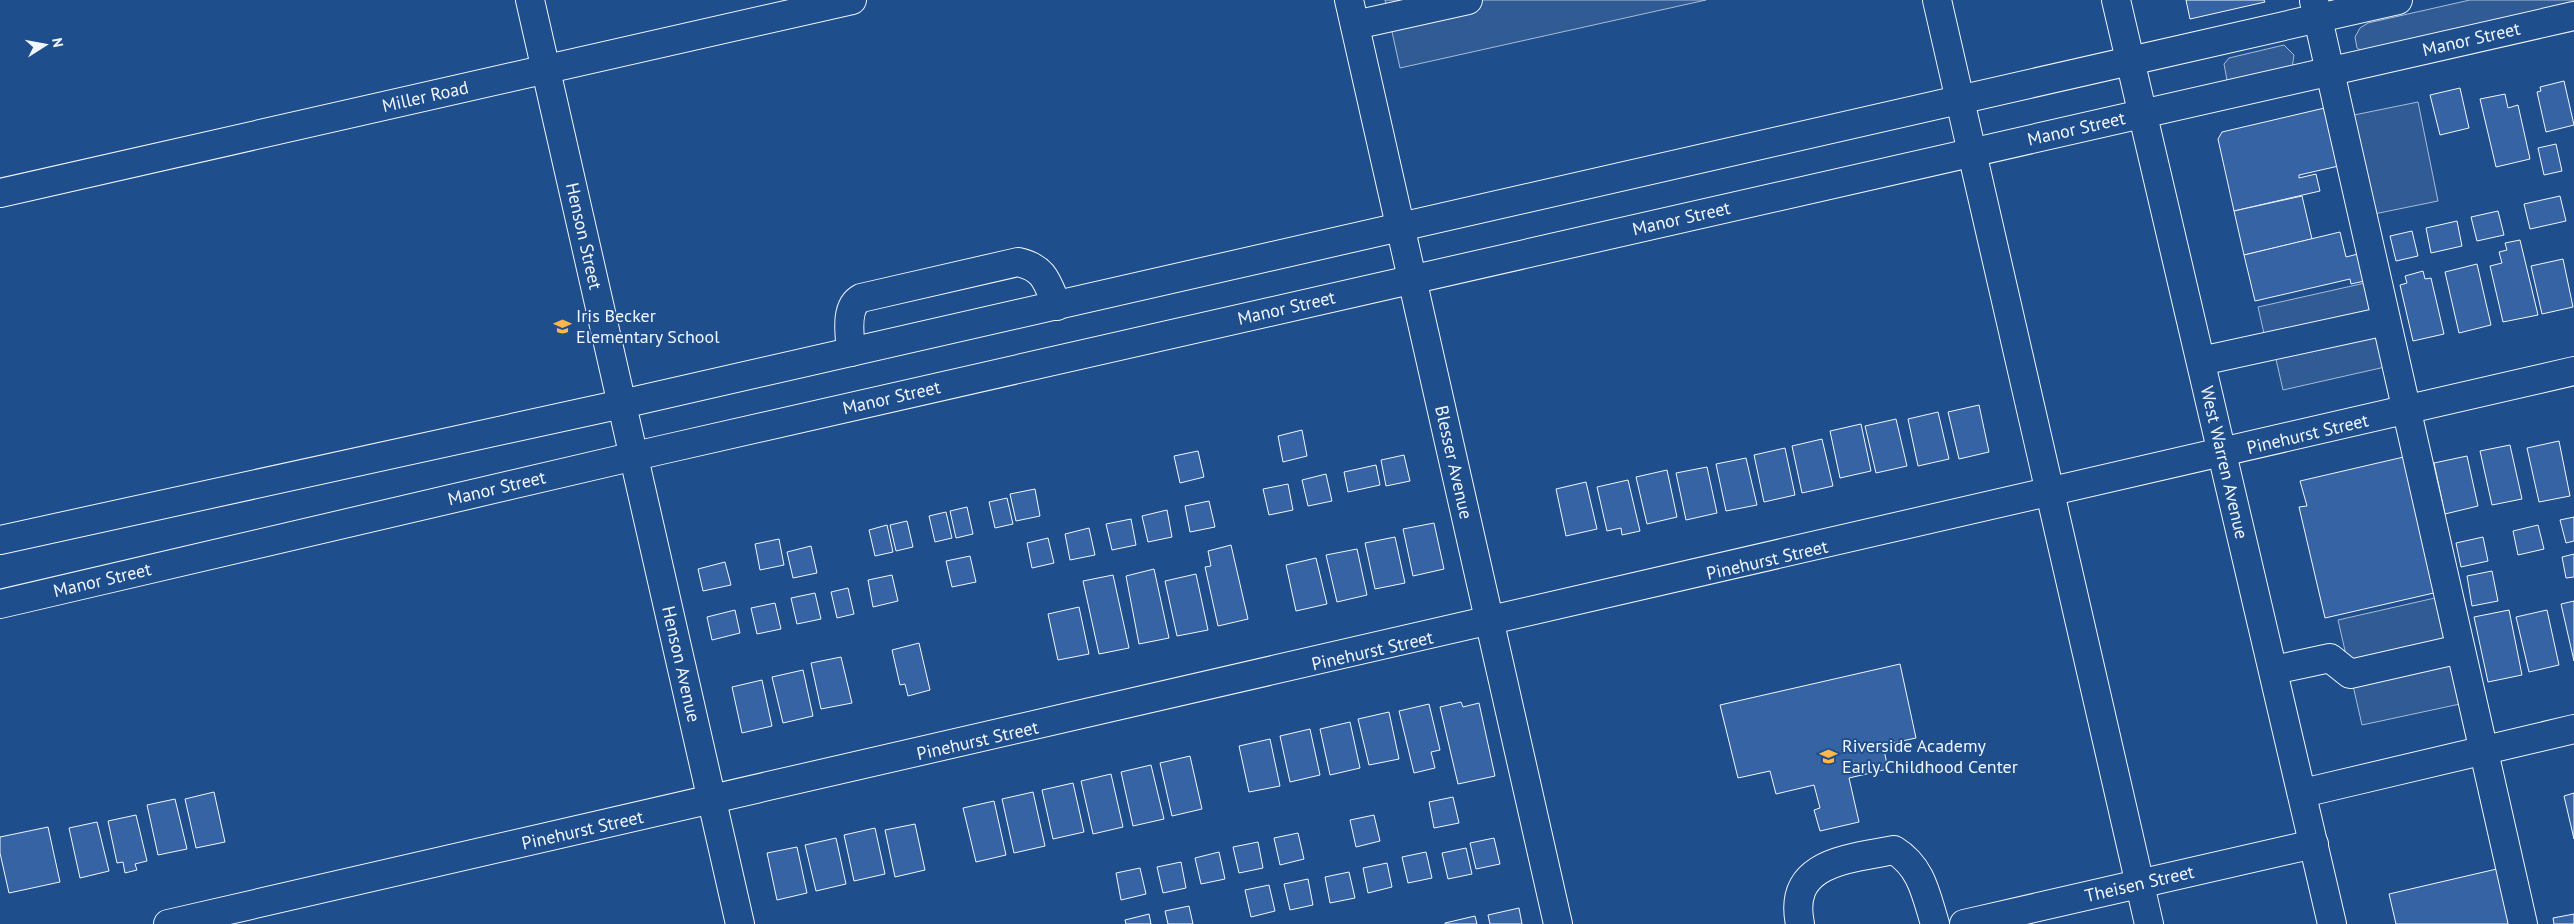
<svg xmlns="http://www.w3.org/2000/svg" width="2574" height="924" font-family="'PT Sans',sans-serif">
  <rect width="100%" height="100%" fill="#1f4e8c"/>
  <g fill="#305b95" stroke="#a8bbd7">
    <path d="M1385,0H1706L1400,68Z"/>
    <path d="M2470,0H2574V7L2366,53L2357,48L2355,37L2360,28L2368,23Z"/>
    <path d="M2284,45L2294,55L2292,68L2236,83L2227,80L2224,64L2229,58Z"/>
    <path d="M2418,102L2438,201L2374,214L2354,115Z"/>
    <path d="M2365,283L2385,367L2283,390L2273,346L2267,347L2258,307Z"/>
    <path d="M2435,598L2460,704L2362,725L2338,620Z"/>
  </g>
  <g fill="#3563a3" stroke="#f2f6ff">
    <path d="M2186,0H2264L2265,2L2190,19Z"/>
    <path d="M2564,81L2574,125L2546,132L2537,92L2541,91L2540,87Z"/>
    <path d="M2460,88L2469,128L2440,135L2430,95Z"/>
    <path d="M2505,94L2508,108L2518,105L2530,159L2496,167L2480,99Z"/>
    <path d="M2329,107L2343,165L2299,175V178L2316,174L2320,191L2234,211L2218,139L2222,132Z"/>
    <path d="M2556,144L2562,171L2544,175L2538,148Z"/>
    <path d="M2302,196L2312,239L2244,255L2234,211Z"/>
    <path d="M2560,196L2566,221L2530,229L2524,204Z"/>
    <path d="M2498,211L2504,235L2477,241L2471,217Z"/>
    <path d="M2457,221L2462,246L2431,253L2426,228Z"/>
    <path d="M2412,231L2418,256L2396,261L2390,236Z"/>
    <path d="M2340,232L2346,257L2362,253L2369,280L2351,284L2350,279L2255,301L2244,255Z"/>
    <path d="M2520,240L2538,315L2503,322L2490,266L2502,263L2499,252L2507,250L2505,243Z"/>
    <path d="M2563,259L2573,307L2542,314L2531,266Z"/>
    <path d="M2477,264L2491,325L2459,333L2445,272Z"/>
    <path d="M2423,271L2425,279L2431,278L2444,334L2413,341L2400,285L2407,283L2405,276Z"/>
    <path d="M1979,405L1989,452L1959,459L1948,412Z"/>
    <path d="M1938,412L1949,459L1918,466L1908,419Z"/>
    <path d="M1896,419L1907,466L1876,473L1865,426Z"/>
    <path d="M1861,424L1871,471L1840,478L1830,431Z"/>
    <path d="M1302,430L1307,456L1283,462L1278,436Z"/>
    <path d="M1822,439L1833,486L1802,493L1792,446Z"/>
    <path d="M2559,441L2570,496L2539,502L2527,448Z"/>
    <path d="M2510,445L2522,499L2492,505L2480,451Z"/>
    <path d="M1785,448L1795,495L1764,502L1754,455Z"/>
    <path d="M1198,451L1204,477L1180,483L1174,456Z"/>
    <path d="M1404,455L1410,481L1386,486L1381,460Z"/>
    <path d="M2408,456L2438,592L2325,618L2299,507L2307,506L2300,481Z"/>
    <path d="M2467,456L2478,506L2445,514L2434,463Z"/>
    <path d="M1746,458L1757,505L1726,511L1716,464Z"/>
    <path d="M1376,465L1380,485L1348,492L1344,472Z"/>
    <path d="M1707,467L1717,513L1686,520L1676,473Z"/>
    <path d="M1667,470L1677,517L1647,524L1636,477Z"/>
    <path d="M1326,474L1332,501L1308,506L1302,480Z"/>
    <path d="M1628,480L1640,531L1622,535L1621,528L1607,531L1597,487Z"/>
    <path d="M1586,482L1597,529L1566,536L1556,489Z"/>
    <path d="M1288,484L1293,510L1269,515L1263,489Z"/>
    <path d="M1035,489L1040,516L1016,521L1010,494Z"/>
    <path d="M1007,498L1013,524L995,528L989,502Z"/>
    <path d="M1209,501L1215,527L1190,532L1185,506Z"/>
    <path d="M967,507L973,534L956,538L950,511Z"/>
    <path d="M1167,510L1172,537L1148,542L1142,516Z"/>
    <path d="M946,512L952,538L935,542L929,516Z"/>
    <path d="M2574,517V541L2566,543L2560,520Z"/>
    <path d="M1131,519L1136,545L1112,550L1106,524Z"/>
    <path d="M907,521L913,547L896,551L890,525Z"/>
    <path d="M1434,523L1444,569L1413,576L1403,529Z"/>
    <path d="M887,525L893,552L875,556L869,530Z"/>
    <path d="M2538,525L2544,549L2518,555L2513,531Z"/>
    <path d="M1089,528L1095,555L1070,560L1065,534Z"/>
    <path d="M1395,537L1405,583L1375,589L1365,543Z"/>
    <path d="M2483,537L2488,561L2461,567L2456,543Z"/>
    <path d="M1048,538L1054,563L1032,568L1027,543Z"/>
    <path d="M779,539L784,565L760,570L755,544Z"/>
    <path d="M1231,545L1248,619L1218,626L1205,567L1211,566L1208,551Z"/>
    <path d="M811,546L817,573L793,578L787,552Z"/>
    <path d="M1357,549L1367,595L1337,602L1326,555Z"/>
    <path d="M2574,554V577L2566,578L2562,557Z"/>
    <path d="M970,556L976,582L952,587L946,561Z"/>
    <path d="M1316,558L1327,604L1296,611L1286,565Z"/>
    <path d="M725,562L731,585L703,591L698,569Z"/>
    <path d="M1154,569L1169,638L1139,644L1126,576Z"/>
    <path d="M2492,571L2498,601L2472,606L2467,576Z"/>
    <path d="M1196,574L1208,630L1177,636L1165,581Z"/>
    <path d="M892,575L898,601L873,607L868,580Z"/>
    <path d="M1113,575L1129,648L1099,654L1083,581Z"/>
    <path d="M848,588L854,614L837,618L831,592Z"/>
    <path d="M815,593L821,619L797,624L791,598Z"/>
    <path d="M2574,601V661L2561,604Z"/>
    <path d="M775,603L781,629L757,634L751,608Z"/>
    <path d="M1079,607L1089,654L1058,660L1048,614Z"/>
    <path d="M735,610L740,633L712,640L707,617Z"/>
    <path d="M2509,610L2522,675L2488,682L2474,617Z"/>
    <path d="M2547,610L2559,665L2529,672L2516,617Z"/>
    <path d="M919,643L930,690L908,696L905,684L900,685L892,650Z"/>
    <path d="M841,657L852,703L821,709L811,663Z"/>
    <path d="M1900,664L1916,738L1883,745L1888,769L1849,778L1859,822L1820,831L1814,810L1820,808L1814,785L1776,794L1770,771L1738,778L1720,705Z"/>
    <path d="M803,670L813,716L783,723L772,677Z"/>
    <path d="M762,680L772,726L742,733L732,687Z"/>
    <path d="M1461,702L1463,707L1479,703L1495,776L1458,784L1440,707Z"/>
    <path d="M1429,704L1440,750L1431,752L1435,768L1414,773L1399,711Z"/>
    <path d="M1389,712L1399,759L1369,765L1358,719Z"/>
    <path d="M1350,722L1360,768L1330,775L1320,729Z"/>
    <path d="M1310,729L1320,775L1290,782L1280,736Z"/>
    <path d="M1270,739L1280,786L1249,792L1239,746Z"/>
    <path d="M1190,756L1202,809L1172,816L1160,763Z"/>
    <path d="M1151,765L1164,819L1133,826L1121,772Z"/>
    <path d="M1111,774L1123,827L1093,834L1081,781Z"/>
    <path d="M1073,783L1084,832L1053,839L1042,790Z"/>
    <path d="M214,792L225,842L196,848L185,799Z"/>
    <path d="M1033,792L1045,846L1014,853L1002,799Z"/>
    <path d="M2574,793V839L2564,796Z"/>
    <path d="M1453,797L1459,823L1434,828L1429,802Z"/>
    <path d="M175,799L187,849L158,855L147,805Z"/>
    <path d="M994,801L1006,855L976,862L963,808Z"/>
    <path d="M136,815L147,861L135,864L137,870L125,873L123,862L117,863L108,821Z"/>
    <path d="M1374,815L1380,841L1356,847L1350,820Z"/>
    <path d="M97,822L109,871L80,878L69,828Z"/>
    <path d="M915,824L925,870L895,877L885,830Z"/>
    <path d="M48,827L60,882L9,893L0,853V837Z"/>
    <path d="M875,828L885,874L854,881L844,835Z"/>
    <path d="M1298,833L1304,859L1280,865L1274,838Z"/>
    <path d="M836,838L846,884L816,891L805,845Z"/>
    <path d="M1494,838L1500,864L1476,869L1470,843Z"/>
    <path d="M1258,842L1263,868L1239,873L1233,847Z"/>
    <path d="M797,847L807,893L777,900L767,853Z"/>
    <path d="M1466,848L1472,874L1448,879L1442,853Z"/>
    <path d="M1219,852L1225,879L1201,884L1195,858Z"/>
    <path d="M1426,852L1432,878L1408,883L1402,857Z"/>
    <path d="M1181,862L1186,888L1163,893L1157,867Z"/>
    <path d="M1387,863L1392,887L1368,893L1363,868Z"/>
    <path d="M1140,868L1146,894L1121,900L1116,873Z"/>
    <path d="M2501,868L2514,924H2396L2389,894Z"/>
    <path d="M1349,872L1355,898L1330,903L1325,877Z"/>
    <path d="M1308,879L1313,905L1290,910L1284,884Z"/>
    <path d="M1269,885L1275,911L1251,917L1245,890Z"/>
    <path d="M1189,906L1193,924H1168L1165,911Z"/>
    <path d="M1519,908L1522,924H1490L1488,915Z"/>
    <path d="M1149,914L1151,924H1126L1125,920Z"/>
    <path d="M2574,914V924H2554L2553,918Z"/>
    <path d="M1475,916L1477,924H1445V923Z"/>
  </g>
  <g fill="none" stroke-linecap="round" stroke-linejoin="round">
    <defs>
      <g id="minor">
        <path id="s1" d="M530,0L740,924"/>
        <path id="s2" d="M1349,0L1558,924"/>
        <path d="M1937,0L2149,924"/>
        <path d="M2314,1L2523,924"/>
        <path d="M1355,25L1468,0"/>
        <path id="s3" d="M0,193L852,0"/>
        <path d="M851,352C850,336 844,307 861,298L1018,262C1045,268 1047,282 1057,306"/>
        <path d="M2201,361L2386,321"/>
        <path d="M0,540L622,404L2398,0"/>
        <path id="s4" d="M0,604L661,450L2574,16"/>
        <path d="M2274,670L2330,658L2350,674L2460,649"/>
        <path d="M2303,793L2574,729"/>
        <path id="s5" d="M168,924C971,742 1774,562 2574,371"/>
        <path d="M1800,924C1787,861 1850,859 1894,850C1922,867 1926,895 1935,924"/>
        <path id="s6" d="M1964,924L2314,844"/>
      </g>
      <g id="major">
        <path id="s7" d="M2116,0L2332,924"/>
      </g>
    </defs>
    <use href="#minor" stroke="#f2f6ff" stroke-width="30"/>
    <use href="#major" stroke="#f2f6ff" stroke-width="30"/>
    <use href="#minor" stroke="#1f4e8c" stroke-width="28"/>
    <use href="#major" stroke="#1f4e8c" stroke-width="28"/>
  </g>
  <defs>
    <symbol id="school-bare" viewBox="-9 -9 18 18"><path d="M0-5L7-2L0 1L-7-2ZM-4 1L0 2.5L4 1V4Q0 6-4 4Z" fill="#ffb74d" stroke="#1f4e8c" stroke-width="2.5" paint-order="stroke"/></symbol>
  </defs>
  <g fill-rule="evenodd">
    <use href="#school-bare" x="550" y="314" width="25" height="25"/>
    <use href="#school-bare" x="1816" y="744" width="25" height="25"/>
  </g>
  <g text-anchor="middle" stroke-width="4" stroke-linejoin="round" paint-order="stroke">
    <g font-size="18" fill="#f2f6ff" stroke="#1f4e8c">
      <text dy="6" stroke="none"><textPath href="#s4" startOffset="2535">Manor Street</textPath></text>
      <text dy="6" stroke="none"><textPath href="#s3" startOffset="436">Miller Road</textPath></text>
      <text dy="6" stroke="none"><textPath href="#s4" startOffset="2130">Manor Street</textPath></text>
      <text dy="6" stroke="none"><textPath href="#s4" startOffset="1725">Manor Street</textPath></text>
      <text dy="6" stroke="none"><textPath href="#s1" startOffset="242">Henson Street</textPath></text>
      <text dy="6" stroke="none"><textPath href="#s4" startOffset="1320">Manor Street</textPath></text>
      <text dy="6" stroke="none"><textPath href="#s4" startOffset="915">Manor Street</textPath></text>
      <text dy="6" stroke="none"><textPath href="#s5" startOffset="2195">Pinehurst Street</textPath></text>
      <text dy="6" stroke="none"><textPath href="#s2" startOffset="474">Blesser Avenue</textPath></text>
      <text dy="6" stroke="none"><textPath href="#s7" startOffset="475">West Warren Avenue</textPath></text>
      <text dy="6" stroke="none"><textPath href="#s4" startOffset="510">Manor Street</textPath></text>
      <text dy="6" stroke="none"><textPath href="#s5" startOffset="1640">Pinehurst Street</textPath></text>
      <text dy="6" stroke="none"><textPath href="#s4" startOffset="105">Manor Street</textPath></text>
      <text dy="6" stroke="none"><textPath href="#s5" startOffset="1235">Pinehurst Street</textPath></text>
      <text dy="6" stroke="none"><textPath href="#s1" startOffset="681">Henson Avenue</textPath></text>
      <text dy="6" stroke="none"><textPath href="#s5" startOffset="830">Pinehurst Street</textPath></text>
      <text dy="6" stroke="none"><textPath href="#s5" startOffset="425">Pinehurst Street</textPath></text>
      <text dy="6" stroke="none"><textPath href="#s6" startOffset="180">Theisen Street</textPath></text>
    </g>
    <g font-size="18" fill="#f2f6ff" stroke="#1f4e8c" text-anchor="start">
      <text x="576" y="322">Iris Becker<tspan x="576" dy="21">Elementary School</tspan></text>
      <text x="1842" y="752">Riverside Academy<tspan x="1842" dy="21">Early Childhood Center</tspan></text>
    </g>
  </g>
  <g transform="translate(45 45) rotate(79)" stroke="#1f4e8c" stroke-width="4" paint-order="stroke">
  <path d="M0-4L9 19L0 12L-9 19Z" fill="#f2f6ff"/>
  <text y="-8" font-size="14" font-weight="bold" text-anchor="middle" fill="#f2f6ff">N</text>
  </g>
</svg>
